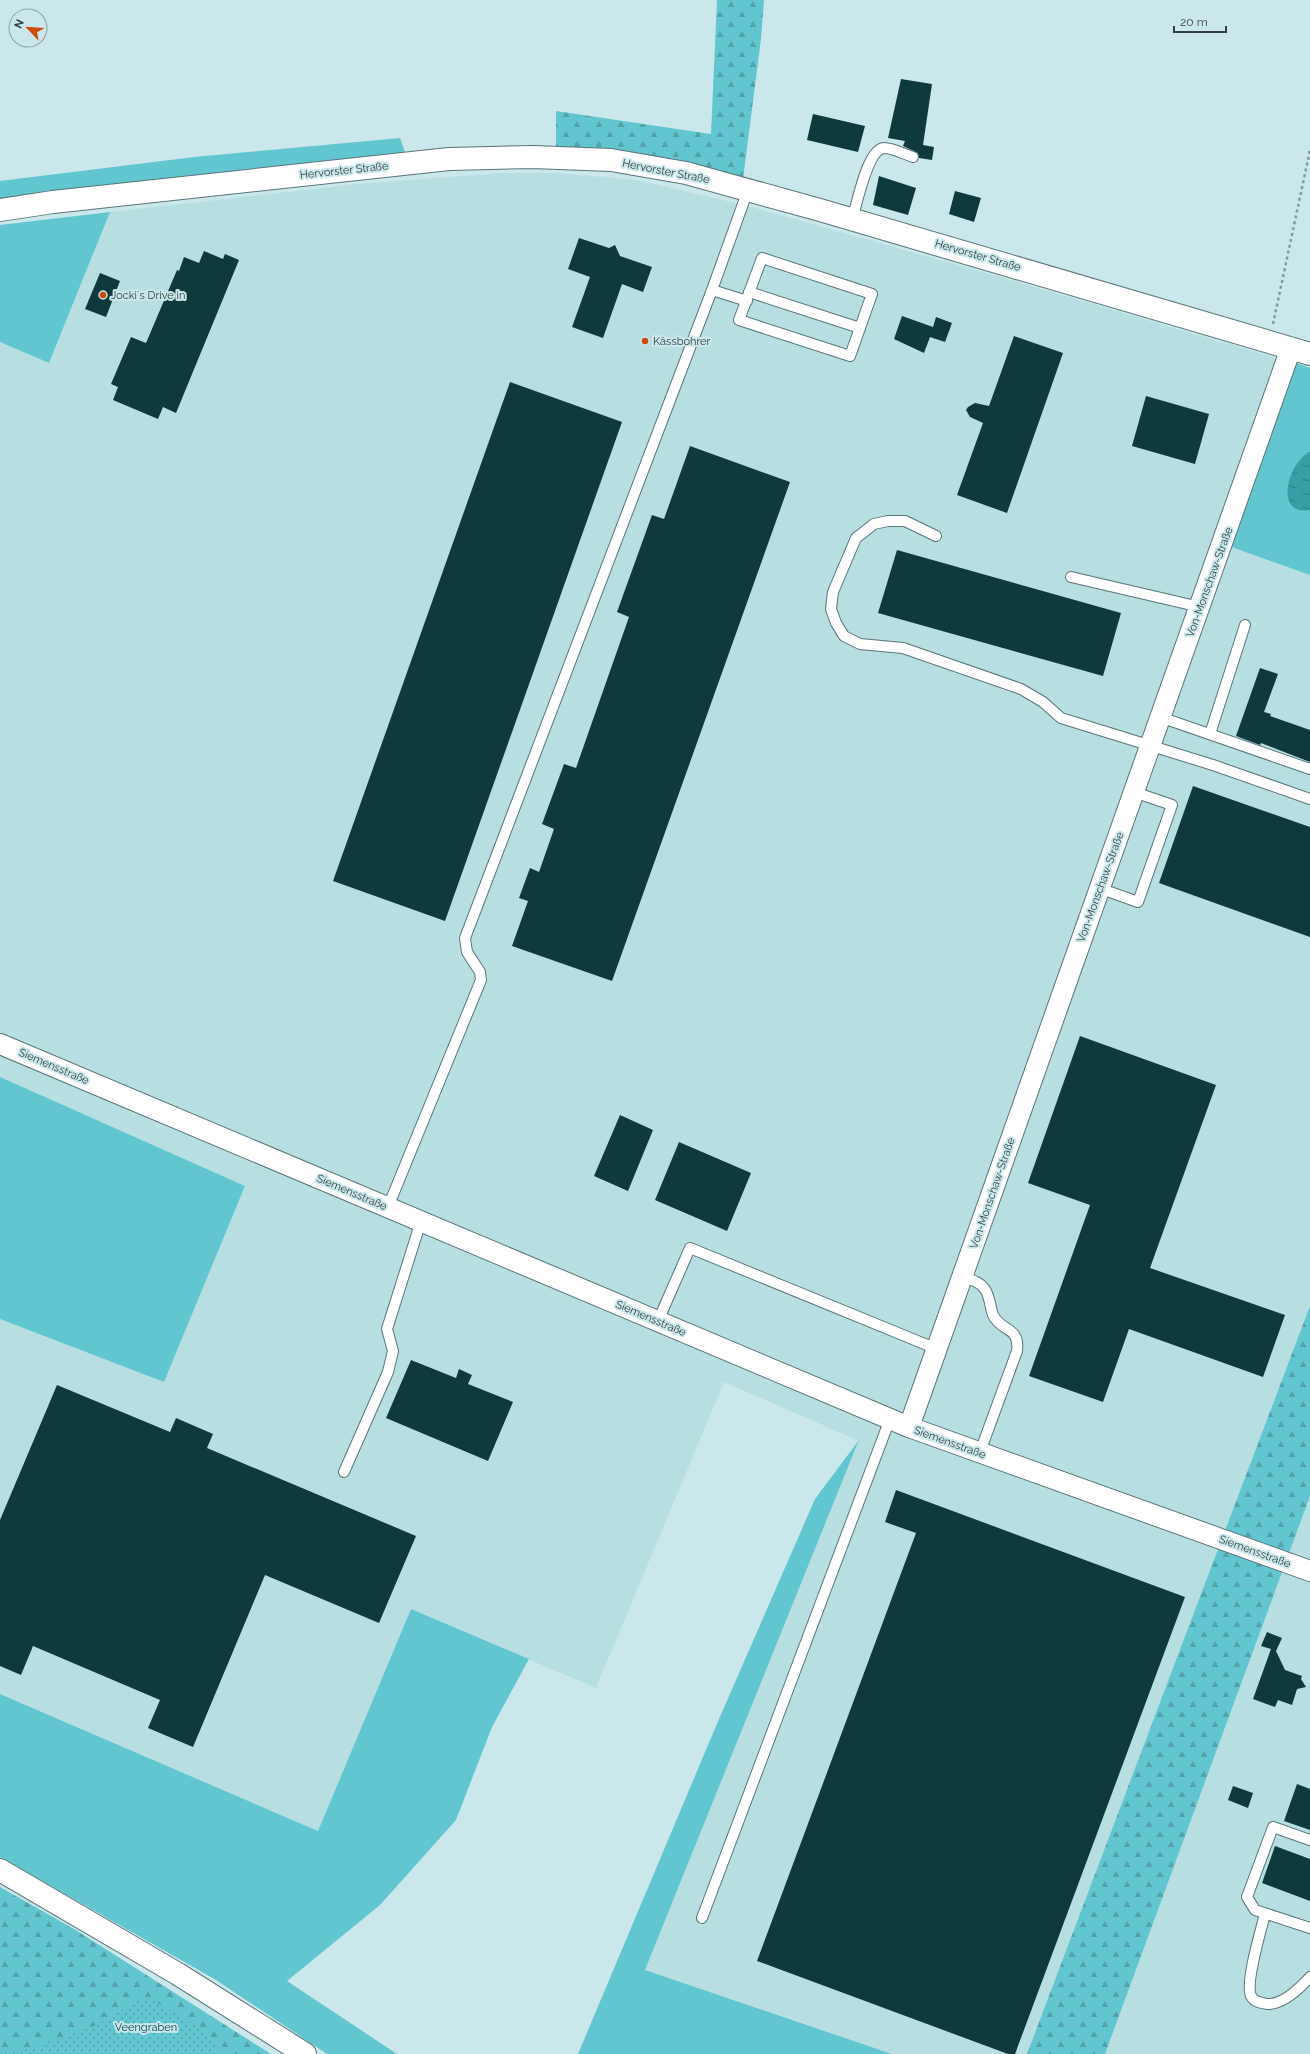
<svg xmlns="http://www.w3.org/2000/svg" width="1310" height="2054" font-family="Raleway,sans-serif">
  <defs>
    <pattern id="forest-firs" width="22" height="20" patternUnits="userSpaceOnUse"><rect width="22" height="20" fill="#61c6cf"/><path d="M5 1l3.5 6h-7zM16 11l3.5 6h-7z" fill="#51a2a9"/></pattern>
    <pattern id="park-dots" width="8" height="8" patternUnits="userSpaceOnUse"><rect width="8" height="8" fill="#61c6cf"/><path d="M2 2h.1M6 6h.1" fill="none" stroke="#51a2a9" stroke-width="1.8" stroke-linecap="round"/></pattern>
    <pattern id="water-ripples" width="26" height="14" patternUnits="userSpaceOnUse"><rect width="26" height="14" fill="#389fa7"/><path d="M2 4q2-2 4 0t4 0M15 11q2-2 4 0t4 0" fill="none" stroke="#308389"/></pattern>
  </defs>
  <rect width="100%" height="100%" fill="#cae8eb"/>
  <path fill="#b7dfe2" d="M499,173H556L637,180L744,205L1004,278L1310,368V2054H892L645,1970L859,1441L724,1382L596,1688L411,1609L318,1831L0,1694V1319L164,1382L245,1186L0,1077V342L49,363L110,212L358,184Z"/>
  <g fill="#61c6cf">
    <path d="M400,138L407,158L0,203V181L194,157Z"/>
    <path d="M110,212L49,363L0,342V225Z"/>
    <path d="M1288,360L1310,368V575L1223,544Z"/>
    <path d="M0,1077L245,1186L164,1382L0,1319Z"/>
    <path d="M859,1440L645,1970L892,2054H578L719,1719L815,1499Z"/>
    <path d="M411,1609L529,1659L492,1727L456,1820L380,1905L287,1981L397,2054H327L216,1980L0,1857V1694L318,1831Z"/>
  </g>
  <g fill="url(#forest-firs)">
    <path d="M717,0H764L761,39L743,179L556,149V111L711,134Z"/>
    <path d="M1310,1306V1496L1105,2054H1027Z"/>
    <path d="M0,1887L74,1929L271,2054H0Z"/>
  </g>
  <path fill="url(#park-dots)" d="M149,1998L203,2030L221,2054H0L36,2048L94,2026L138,2001Z"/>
  <path fill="url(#water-ripples)" d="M1310,452V510C1273,517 1288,461 1310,452Z"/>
  <g fill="#0e3a3d">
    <path d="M901,79L932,84L923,145L934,147L932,160L919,158L918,153L903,146L905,141L888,138Z"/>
    <path d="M813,114L865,126L858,152L807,140Z"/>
    <path d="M879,176L916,188L908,215L873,205Z"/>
    <path d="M955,191L981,198L974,222L949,214Z"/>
    <path d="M579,238L609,248L615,245L620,256L652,267L643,292L622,284L603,338L572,327L590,277L568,269Z"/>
    <path d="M204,251L223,259L225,254L239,260L176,413L163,407L158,419L113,400L118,387L111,384L131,337L146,343L177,270L179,271L184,257L199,263Z"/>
    <path d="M100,273L120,281L106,317L85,309Z"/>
    <path d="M902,316L933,327L936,317L952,323L945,342L930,337L924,353L894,339Z"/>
    <path d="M1014,336L1063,353L1007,513L957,495L983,423L970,417L966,410L968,407L975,403L989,406Z"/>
    <path d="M510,382L622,422L445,921L333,881Z"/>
    <path d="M1146,396L1209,414L1195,464L1132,446Z"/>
    <path d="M690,446L790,482L612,981L512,946L528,901L519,898L530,868L539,872L554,829L542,824L564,764L576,768L629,617L617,612L652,515L664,519Z"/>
    <path d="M897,550L1121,613L1103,676L878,613Z"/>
    <path d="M1260,668L1278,674L1264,712L1271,714L1270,716L1310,730V762L1261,743L1260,745L1236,736Z"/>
    <path d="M1193,786L1310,827V937L1159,883Z"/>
    <path d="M1080,1036L1216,1085L1150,1268L1285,1315L1263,1377L1129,1329L1103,1402L1029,1376L1090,1205L1028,1183Z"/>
    <path d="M620,1115L653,1130L628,1191L594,1176Z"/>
    <path d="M679,1142L751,1173L727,1231L655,1200Z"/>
    <path d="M411,1360L456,1378L459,1369L472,1375L468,1384L513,1402L488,1461L386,1418Z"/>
    <path d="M57,1385L170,1432L176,1418L213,1434L207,1448L416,1536L379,1623L265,1575L193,1747L148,1728L160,1700L33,1646L21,1675L0,1666V1520Z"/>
    <path d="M896,1490L1185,1597L1015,2054H1008L757,1961L916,1533L885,1522Z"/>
    <path d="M1267,1632L1282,1638L1276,1651L1285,1670L1302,1676L1301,1679L1306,1687L1297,1689L1292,1705L1278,1700L1275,1707L1253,1699L1271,1649L1261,1646Z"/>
    <path d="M1297,1784L1310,1789V1830L1284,1821Z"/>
    <path d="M1233,1786L1253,1793L1248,1808L1228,1800Z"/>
    <path d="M1275,1846L1310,1859V1901L1262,1883Z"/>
  </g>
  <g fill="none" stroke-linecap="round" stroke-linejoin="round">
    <defs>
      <g id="service">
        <path d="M852,219C857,205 867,149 884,148C893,148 904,154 913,157"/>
        <path d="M762,258L872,294L850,356L739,320Z"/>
        <path d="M712,290L747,301"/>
        <path d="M749,292L860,328"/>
        <path d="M936,536L905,521H888L874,524L856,538L833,592L831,609L836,623L844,636L860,644L903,648L1021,689L1043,702L1061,718L1213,765L1310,799"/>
        <path d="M1071,577L1200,607"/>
        <path d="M1160,717L1310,769"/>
        <path d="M1210,734L1245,625"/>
        <path d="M1099,888L1138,902L1172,805L1134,792"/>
        <path d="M388,1207L481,980L480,972L467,952L465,938L712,290L748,190"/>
        <path d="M963,1277C970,1280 979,1281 984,1288C990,1295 990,1307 993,1315C1001,1332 1020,1326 1017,1351L980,1452"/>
        <path d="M658,1321L690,1248L937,1349"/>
        <path d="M344,1472L388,1372L393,1351L387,1329L421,1221"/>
        <path d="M1310,1840L1273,1827L1247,1897L1255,1910L1310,1928"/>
        <path d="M1265,1914C1261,1930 1245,1983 1251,1996C1254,2002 1261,2003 1267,2004C1283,2005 1300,1988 1310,1977"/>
        <path d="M702,1918L890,1419"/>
      </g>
      <g id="minor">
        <path d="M0,1044L909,1427L1310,1571"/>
        <path d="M909,1427L1291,348"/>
      </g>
      <path id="tertiary" d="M0,210L53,202L449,159L533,157L611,160L686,173L820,210L1310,354"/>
      <path id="primary" d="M0,1870L178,1974L305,2054"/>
    </defs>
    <use href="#service" stroke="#5a7578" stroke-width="12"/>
    <use href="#minor" stroke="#5a7578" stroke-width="22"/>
    <use href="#tertiary" stroke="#5a7578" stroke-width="24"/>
    <use href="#primary" stroke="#5a7578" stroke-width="24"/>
    <path stroke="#849a9c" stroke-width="2.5" stroke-dasharray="3 3" stroke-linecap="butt" d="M1273,324L1310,150"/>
    <use href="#service" stroke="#fff" stroke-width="10"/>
    <use href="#minor" stroke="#fff" stroke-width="20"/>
    <use href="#tertiary" stroke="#fff" stroke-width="22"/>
    <use href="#primary" stroke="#fff" stroke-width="22"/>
  </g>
  <g fill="#d04a0e" stroke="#cae8eb" stroke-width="1.5">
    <circle cx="103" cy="295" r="4"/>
    <circle cx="645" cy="341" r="4"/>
  </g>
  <g text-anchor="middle" stroke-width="4" stroke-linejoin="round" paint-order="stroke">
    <g font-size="11" fill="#323e3f" stroke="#cae8eb">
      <text transform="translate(344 170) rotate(-6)" y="4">Hervorster Straße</text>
      <text transform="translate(666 171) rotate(11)" y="4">Hervorster Straße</text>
      <text transform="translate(978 255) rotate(16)" y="4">Hervorster Straße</text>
      <text transform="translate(1209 582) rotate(-70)" y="4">Von-Monschaw-Straße</text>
      <text transform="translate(1100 887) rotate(-70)" y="4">Von-Monschaw-Straße</text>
      <text transform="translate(54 1066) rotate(23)" y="4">Siemensstraße</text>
      <text transform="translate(352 1192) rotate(23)" y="4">Siemensstraße</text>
      <text transform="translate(992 1193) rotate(-71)" y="4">Von-Monschaw-Straße</text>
      <text transform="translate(651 1318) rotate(23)" y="4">Siemensstraße</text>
      <text transform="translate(950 1442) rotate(20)" y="4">Siemensstraße</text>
      <text transform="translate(1255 1551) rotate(20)" y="4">Siemensstraße</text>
    </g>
    <g font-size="11" fill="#323e3f" stroke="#cae8eb" text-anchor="start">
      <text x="111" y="299">Jocki´s Drive in</text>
      <text x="653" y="345">Kässbohrer</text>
    </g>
    <g font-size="11" fill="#034449" stroke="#cae8eb">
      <text x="146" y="2031">Veengraben</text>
    </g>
  </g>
  <g transform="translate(28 28) rotate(295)"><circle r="19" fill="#cae8eb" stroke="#8da4a6"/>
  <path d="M0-3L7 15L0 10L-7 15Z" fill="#d04a0e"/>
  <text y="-6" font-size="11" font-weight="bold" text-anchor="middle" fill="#323e3f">N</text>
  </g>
  <path d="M1174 26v6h52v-6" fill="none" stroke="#323e3f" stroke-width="2"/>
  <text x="1180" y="26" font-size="12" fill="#323e3f" stroke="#cae8eb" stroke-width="3" paint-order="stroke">20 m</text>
</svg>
